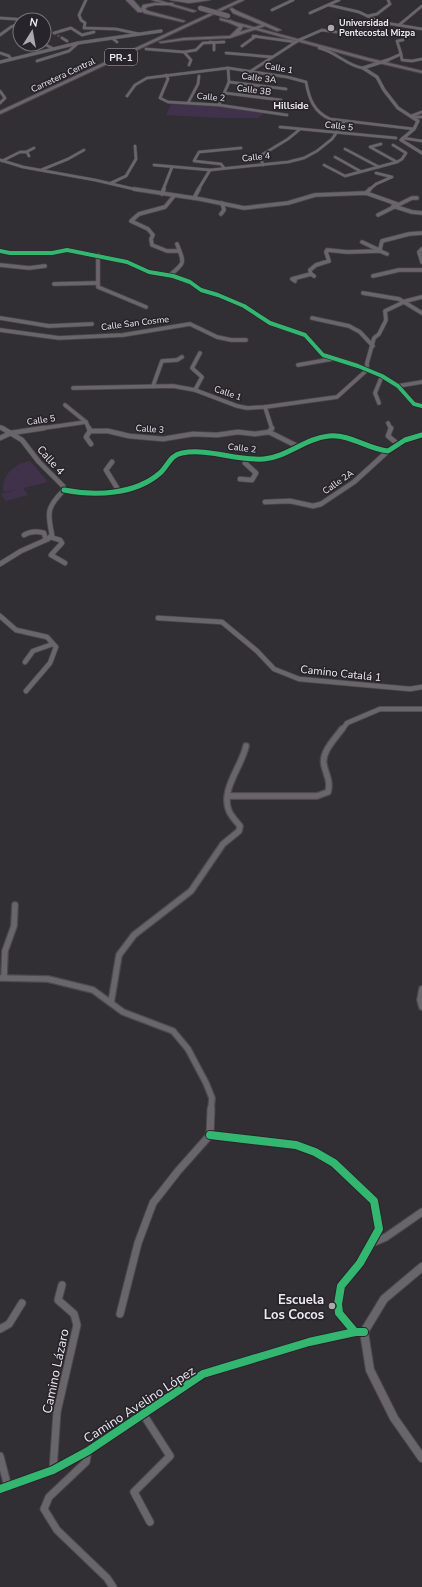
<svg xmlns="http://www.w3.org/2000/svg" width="422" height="1587" font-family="'Nunito Sans',sans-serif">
  <rect width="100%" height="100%" fill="#322f34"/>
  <g fill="#41324b">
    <path d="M172,102L226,106L265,112L258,118H219L166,115Z"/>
    <path d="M30,461L48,482L23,488L28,495L6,501L1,494L16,490L4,492C0,475 16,464 30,461Z"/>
  </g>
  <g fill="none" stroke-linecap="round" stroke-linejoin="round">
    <path stroke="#4e4b50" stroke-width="2.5" stroke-dasharray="2.5 1.5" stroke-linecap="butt" d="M54,33L62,38"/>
    <defs>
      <g id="minor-far4">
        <path d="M86,0L79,15L81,20L85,23L84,28L116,29L139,34"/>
        <path d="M329,5L359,12L380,22L422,29"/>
        <path d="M272,10L293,0"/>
        <path d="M310,13L339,0"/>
        <path d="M368,16L377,14L390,4L388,0"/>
        <path d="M0,18L28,20"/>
        <path d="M399,25L422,6"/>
        <path d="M54,33L71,28L82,35L94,32"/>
        <path d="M0,35L11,27L20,23"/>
        <path d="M253,36L296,42"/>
        <path d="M62,38L67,41"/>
        <path d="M112,38L117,42"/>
        <path d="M210,42L214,43V50"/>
        <path d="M44,44L54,49"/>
        <path d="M242,46L256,36"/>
        <path d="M319,48C335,51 347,66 363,68"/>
        <path d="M146,49L184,52L196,50L203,43L224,42"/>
        <path d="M184,52L191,60L189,65"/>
        <path d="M0,53L9,56L11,59"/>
        <path d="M226,53L272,57"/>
        <path d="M401,54L402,60L412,61L422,59"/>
        <path d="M388,60L401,54L397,41L403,40"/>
        <path d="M37,61L69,51L78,43"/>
        <path d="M251,71L299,40L322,30L336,32"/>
        <path d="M166,75L168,79L160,98L168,102L219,105L287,115"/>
        <path d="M229,82L286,89"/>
        <path d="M0,91L5,98L0,103"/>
        <path d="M225,93L281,100"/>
        <path d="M127,96L135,85L147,78L228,68L287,77L306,82C309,99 314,112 330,119L414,129"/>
        <path d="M188,103L198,84L199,76"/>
        <path d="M219,105L229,82L228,68"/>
        <path d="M411,116L422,112"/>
        <path d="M414,117H422"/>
        <path d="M280,127L396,138"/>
        <path d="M403,138L422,141"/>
        <path d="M381,144L370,147L397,162"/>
        <path d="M345,149L379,167"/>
        <path d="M26,152L34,148"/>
        <path d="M335,157L360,171"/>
        <path d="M0,160L23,167L95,180L138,190"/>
        <path d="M2,161L20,152H27L29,156"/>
        <path d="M154,165L210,170L288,162L304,158L317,151L332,139L344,122"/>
        <path d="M263,165L260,156L288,139L299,130"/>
        <path d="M324,165L345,176L397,162L402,159L406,153L393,145"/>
        <path d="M224,168L221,164L194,161L199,152L241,148"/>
        <path d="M41,170L68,159L84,150"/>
        <path d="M111,183L126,176L136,159L135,146"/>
        <path d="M163,190L172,167"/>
        <path d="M198,190L210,170"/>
        <path d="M369,190L376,184L392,177L376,173"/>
      </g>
      <g id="minor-far3">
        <path d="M134,189L200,199L244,208L288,203L315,195L366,193L397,204"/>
        <path d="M366,193L370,189"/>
        <path d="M162,194L164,189"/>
        <path d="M174,196L165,207L139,214L131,221L148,229L153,235L151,239L152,245L167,251H179"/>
        <path d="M194,198L199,189"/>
        <path d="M393,206L412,212L422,213"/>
        <path d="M221,214L224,210L222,203"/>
        <path d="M378,215L412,198H417"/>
        <path d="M362,242L377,249"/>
        <path d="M380,249L382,241L409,234L422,233"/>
        <path d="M422,249L419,252L422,262"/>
        <path d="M0,251L10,253H52L67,250L127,262L149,272L173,276L190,282L201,290L218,295L244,306L270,323L305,335L323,355L358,366L382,376L398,386L414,404L422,406"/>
        <path d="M380,251L387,254"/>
        <path d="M98,255V287L146,307"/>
        <path d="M0,265L29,268L45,266"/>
        <path d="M170,275C186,262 184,263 177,244"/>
        <path d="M314,276L311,274L310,270L316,265L329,261L326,252L327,250L347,252L380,251V249"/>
        <path d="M373,276L399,270H422"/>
        <path d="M295,281L292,279L311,274"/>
        <path d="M54,284L97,283"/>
        <path d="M363,293L399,299L422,313"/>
        <path d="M0,318L49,326L92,324"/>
        <path d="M312,318L349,326L360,332L373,346"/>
        <path d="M0,330L59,338L123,335L190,324L217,337L231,340H246"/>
        <path d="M298,365L332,359"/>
        <path d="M367,370V363L374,338L379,334L386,320L385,311L406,301L422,297"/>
        <path d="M153,386L162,361L177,360L182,357"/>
        <path d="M398,386L422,382"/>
        <path d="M73,388L173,386L195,390L237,406L247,408L265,407L337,397L367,370"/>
        <path d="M195,390L202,377L192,368L200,353"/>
        <path d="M379,403L375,393L382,376"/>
        <path d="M65,405L86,422L89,429"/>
        <path d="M265,407L272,429"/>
        <path d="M388,423L391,429"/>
        <path d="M0,427L4,429"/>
        <path d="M37,429L86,422"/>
      </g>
      <g id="minor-far2">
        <path d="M89,428L90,431H108L129,436L163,439L193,434L217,435L238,432L255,434L269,432L299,447"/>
        <path d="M391,428L388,436L399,445"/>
        <path d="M90,431L86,437L91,444"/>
        <path d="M269,432L272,428"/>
        <path d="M0,438L11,433L44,428"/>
        <path d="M112,462L106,470L119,491"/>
        <path d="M240,479L252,480L256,473L245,463L248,458"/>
        <path d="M64,490C95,496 135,495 160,473C168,466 170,455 182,453C209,448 236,461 264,459C287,457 306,438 329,436C350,434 368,449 388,451L405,440L422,435"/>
        <path d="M265,502L290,501L313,506L321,504L354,482L388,451"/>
        <path d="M24,535C30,531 37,531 44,533L45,537L48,539"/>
        <path d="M50,537L60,540L62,543L51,555L65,563"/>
        <path d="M0,564L21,551L48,539L52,535C47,512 47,507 64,490L63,486L39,462L22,440L2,428"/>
        <path d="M0,616L16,630L47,637L56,647L50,663L26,691"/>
        <path d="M158,618L222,622L257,651L274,669L299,679L410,689L422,687"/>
        <path d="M25,662L33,651L53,644"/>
        <path d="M342,730L347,723L380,709H422"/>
      </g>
      <g id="minor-far1">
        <path d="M228,796H317L328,792C331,781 326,775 324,765C321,752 335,739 342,729"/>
        <path d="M4,977L5,951L14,926L15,905"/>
        <path d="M0,978L48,979L93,990L123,1012L173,1031L188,1049L206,1083L212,1098L211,1110"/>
        <path d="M422,989L420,1000L422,1007"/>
        <path d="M111,1003L119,955L134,935L191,891L223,844L239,831L240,826C236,821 231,816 229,811C220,790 242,766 246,746"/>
      </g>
      <g id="minor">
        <path d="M210,1135L211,1109"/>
        <path d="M210,1135L296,1145L315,1152L334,1163L374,1201L379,1229L360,1263L341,1286L338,1304L339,1313L355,1332"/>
        <path d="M372,1243L386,1237L422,1212"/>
        <path d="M120,1314L138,1243L153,1203L178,1171L210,1135"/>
        <path d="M0,1329L9,1324L22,1303"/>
        <path d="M143,1414L170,1456L134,1492L150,1522"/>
        <path d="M88,1451L86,1462L49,1497L44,1509L57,1530L107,1578L113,1587"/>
        <path d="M0,1456L8,1487"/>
        <path d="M53,1470L57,1412L77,1325L74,1314L58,1300L62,1285"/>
        <path d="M0,1489L53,1470L88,1451L203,1374L309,1342L355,1332H364"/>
      </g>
      <g id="tertiary-far1">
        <path d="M0,62L78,43L161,31"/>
        <path d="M363,68L377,77L384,90L398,108L418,121L414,129L401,140L422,153"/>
        <path d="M363,68L388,60"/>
      </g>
      <path id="tertiary" d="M422,1267L384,1299L364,1332L370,1370L394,1418L422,1458"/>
      <g id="primary">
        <path d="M152,0H158L196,11L193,12Z"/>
        <path d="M220,18L368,58L422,71V73L366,60L220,20Z"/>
      </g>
      <g id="trunk">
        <path d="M126,0H133L142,10V12H138Z"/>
        <path d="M170,0H210L189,3Z"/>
        <path d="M239,0H244L0,114V111Z"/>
        <path d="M155,3H172L174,4L172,5H155L147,7L145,9L148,11L185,21L183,22L144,13L141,9L143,5Z"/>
        <path d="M232,8L237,11L281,30L277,31L265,26L230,38L184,40L161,43L159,42L184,38L230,36L239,27L228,22L230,20L243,26L240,32L262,25L233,13L230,9Z"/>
      </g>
    </defs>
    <use href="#minor-far4" stroke="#4d4a4e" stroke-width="3.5"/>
    <use href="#minor-far3" stroke="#4d4a4e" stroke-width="5"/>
    <use href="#minor-far2" stroke="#4d4a4e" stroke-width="6"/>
    <use href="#minor-far1" stroke="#4d4a4e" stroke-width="8"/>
    <use href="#minor" stroke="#4d4a4e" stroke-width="9"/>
    <use href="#tertiary-far1" stroke="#4d4a4e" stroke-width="4"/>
    <use href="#tertiary" stroke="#4d4a4e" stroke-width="10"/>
    <use href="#primary" stroke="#4d4a4e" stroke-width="2"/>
    <use href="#trunk" stroke="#4d4a4e" stroke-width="2"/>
    <use href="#minor-far4" stroke="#69666b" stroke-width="2.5"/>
    <use href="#minor-far3" stroke="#69666b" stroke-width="3.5"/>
    <use href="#minor-far2" stroke="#69666b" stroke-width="4.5"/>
    <use href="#minor-far1" stroke="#69666b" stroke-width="5.5"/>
    <use href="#minor" stroke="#69666b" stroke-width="7"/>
    <use href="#tertiary-far1" stroke="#69666b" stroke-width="3"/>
    <use href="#tertiary" stroke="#69666b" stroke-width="8"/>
    <use href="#primary" fill="#69646b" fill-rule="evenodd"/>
    <use href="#trunk" fill="#6c656f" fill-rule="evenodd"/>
    <defs>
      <path id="primary-bridge" d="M200,8L228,16"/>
    </defs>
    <use href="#primary-bridge" stroke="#4d4a4e" stroke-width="5.5" stroke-linecap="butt"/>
    <use href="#primary-bridge" stroke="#69646b" stroke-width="4.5"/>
    <defs>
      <path id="cycleway-far2" d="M0,251L10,253H52L67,250L127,262L149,272L173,276L190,282L201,290L218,295L244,306L270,323L305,335L323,355L358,366L382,376L398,386L414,404L422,406"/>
      <path id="cycleway-far1" d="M64,490C95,496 135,495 160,473C168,466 170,455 182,453C209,448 236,461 264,459C287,457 306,438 329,436C350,434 368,449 388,451L405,440L422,435"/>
      <g id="cycleway">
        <path d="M210,1135L296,1145L315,1152L334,1163L374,1201L379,1229L360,1263L341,1286L338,1304L339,1313L355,1332"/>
        <path d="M0,1489L53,1470L88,1451L203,1374L309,1342L355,1332H364"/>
      </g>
    </defs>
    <use href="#cycleway-far2" stroke="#28242c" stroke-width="5.5"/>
    <use href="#cycleway-far1" stroke="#28242c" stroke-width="7"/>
    <use href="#cycleway" stroke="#28242c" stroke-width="10"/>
    <use href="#cycleway-far2" stroke="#33b770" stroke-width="4"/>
    <use href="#cycleway-far1" stroke="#33b770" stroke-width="5"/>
    <use href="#cycleway" stroke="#33b770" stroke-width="8"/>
  </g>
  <g fill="#aba8ae" stroke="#28242c" stroke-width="1.5">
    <circle cx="331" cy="28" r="4"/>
    <circle cx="332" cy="1306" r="4"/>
  </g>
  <g text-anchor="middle" stroke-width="3.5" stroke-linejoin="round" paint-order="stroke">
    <g font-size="9" font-weight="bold" fill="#ece9ef" stroke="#28242c" text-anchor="start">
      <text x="339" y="26">Universidad<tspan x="339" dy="10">Pentecostal Mizpa</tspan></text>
    </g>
    <g font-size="9" fill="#ece9ef" stroke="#28242c">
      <text transform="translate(279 68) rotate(10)" y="3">Calle 1</text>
      <text transform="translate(63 75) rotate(-25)" y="3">Carretera Central</text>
      <text transform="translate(259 78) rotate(7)" y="3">Calle 3A</text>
      <text transform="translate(254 90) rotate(7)" y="3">Calle 3B</text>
      <text transform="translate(211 97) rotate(5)" y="3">Calle 2</text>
      <text transform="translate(339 126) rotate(6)" y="3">Calle 5</text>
      <text transform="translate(256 157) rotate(-6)" y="3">Calle 4</text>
      <text transform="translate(135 323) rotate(-7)" y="3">Calle San Cosme</text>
      <text transform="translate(228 393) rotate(19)" y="3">Calle 1</text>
      <text transform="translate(41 420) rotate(-8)" y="3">Calle 5</text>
      <text transform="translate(150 429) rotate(4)" y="3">Calle 3</text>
      <text transform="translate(242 448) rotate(6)" y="3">Calle 2</text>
      <text transform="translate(338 482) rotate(-35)" y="3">Calle 2A</text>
    </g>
    <rect fill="#28242c" stroke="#b1aeb4" stroke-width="1" x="105" y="49" width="32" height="16" rx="3"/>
    <g font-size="10" font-weight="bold" fill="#ece9ef">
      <text x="121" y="61">PR-1</text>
    </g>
    <g font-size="10" font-weight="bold" fill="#ece9ef" stroke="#28242c">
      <text x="291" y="109">Hillside</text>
    </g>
    <g font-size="11" fill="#ece9ef" stroke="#28242c">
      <text transform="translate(51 460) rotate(48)" y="4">Calle 4</text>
      <text transform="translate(341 673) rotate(6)" y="4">Camino Catalá 1</text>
    </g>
    <g font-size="13" font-weight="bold" fill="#ece9ef" stroke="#28242c" text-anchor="end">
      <text x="324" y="1304">Escuela<tspan x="324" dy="15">Los Cocos</tspan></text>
    </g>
    <g font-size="13" fill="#ece9ef" stroke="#28242c">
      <text transform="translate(55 1371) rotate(-78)" y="5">Camino Lázaro</text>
      <text transform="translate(139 1404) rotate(-33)" y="5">Camino Avelino López</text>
    </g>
  </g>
  <g transform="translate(32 32) rotate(11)"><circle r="19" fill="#28242c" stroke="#76737a"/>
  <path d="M0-3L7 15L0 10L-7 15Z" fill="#aba8ae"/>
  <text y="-6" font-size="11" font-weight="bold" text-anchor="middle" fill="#ece9ef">N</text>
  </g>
</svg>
